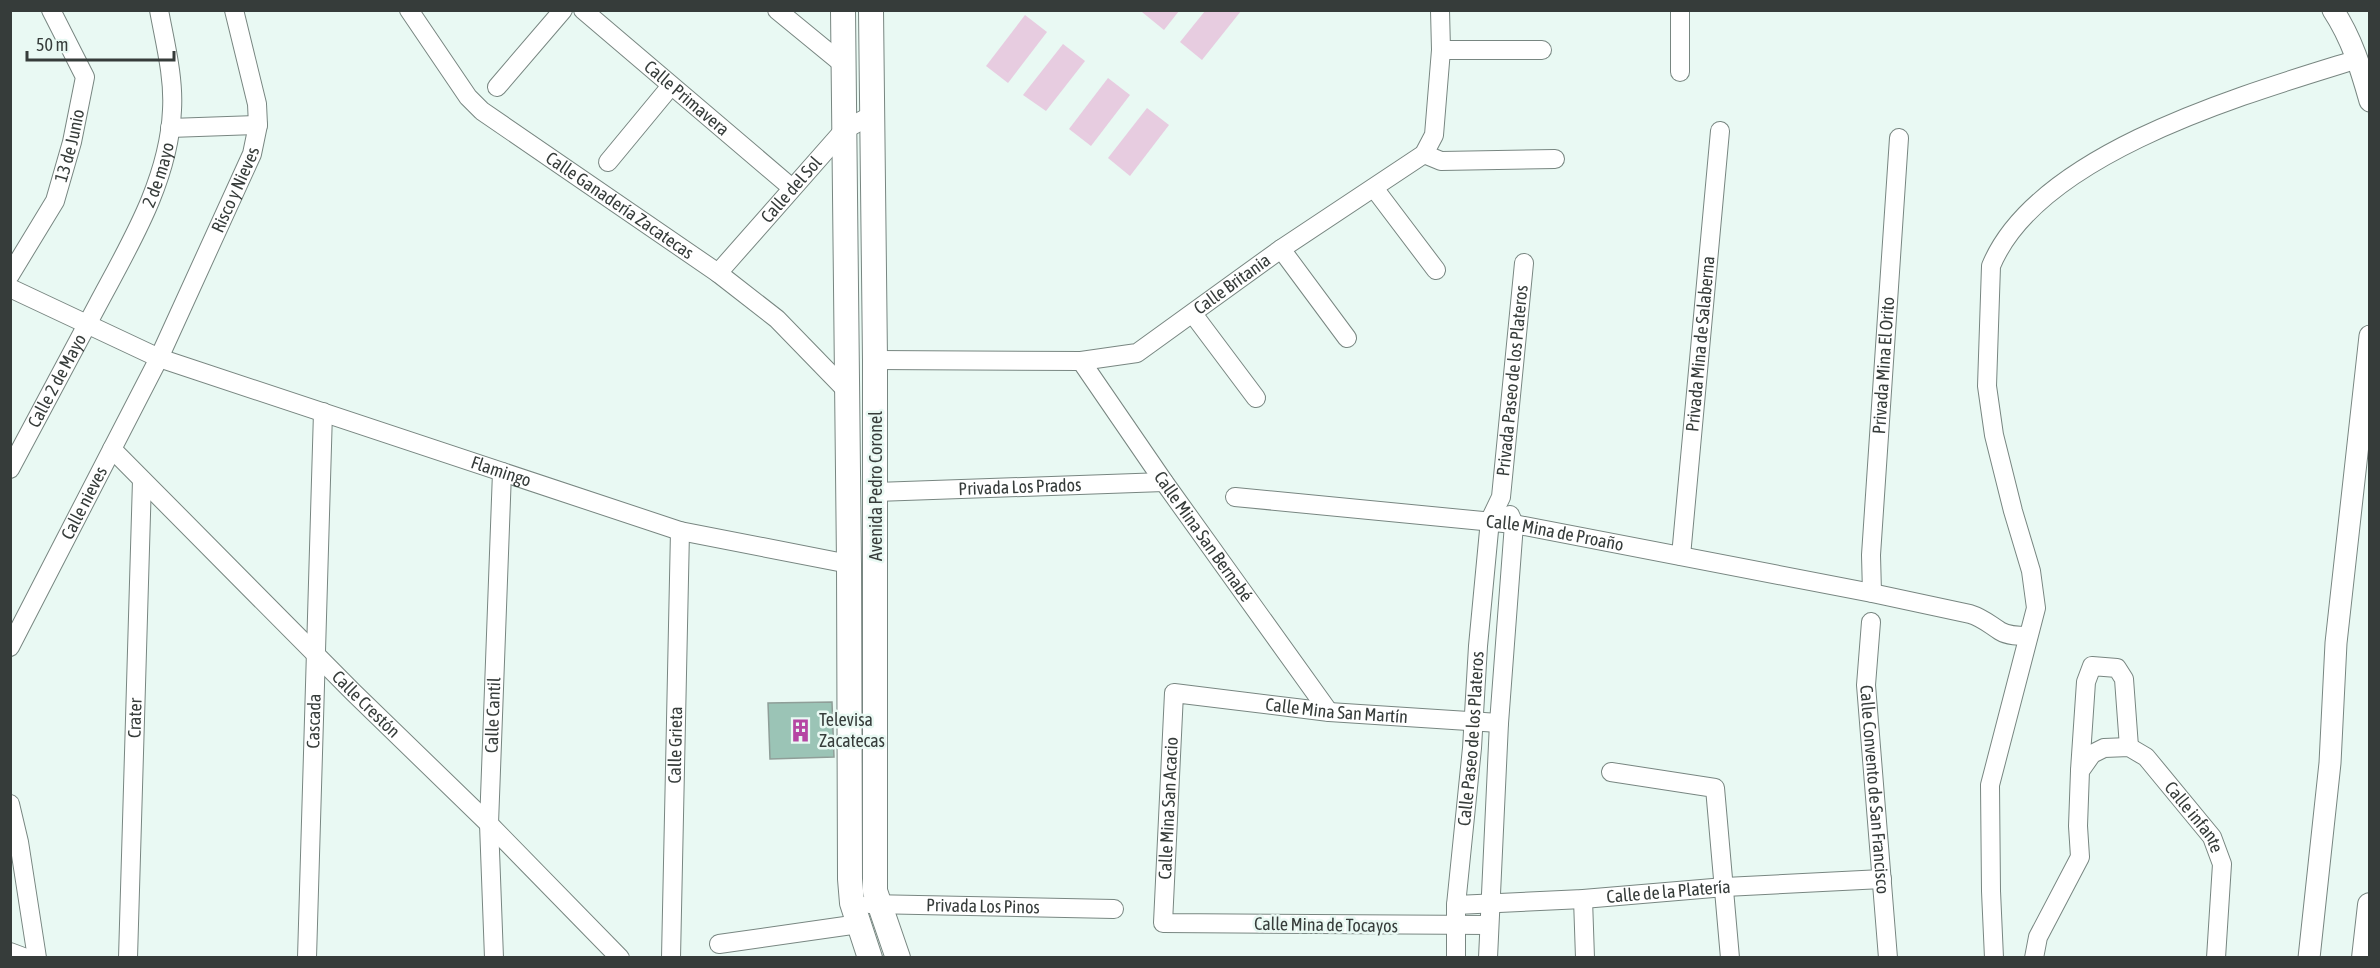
<svg xmlns="http://www.w3.org/2000/svg" width="2380" height="968" font-family="'Asap Condensed',sans-serif">
  <rect width="100%" height="100%" fill="#e9f9f3"/>
  <g fill="#e7cce0">
    <path d="M1144,10H1179V11L1164,30L1142,12Z"/>
    <path d="M1205,11H1241L1202,60L1180,42Z"/>
    <path d="M1025,15L1047,32L1008,83L986,66Z"/>
    <path d="M1063,44L1085,61L1046,111L1023,95Z"/>
    <path d="M1108,78L1130,95L1091,146L1069,129Z"/>
    <path d="M1147,108L1169,125L1130,176L1108,158Z"/>
  </g>
  <path fill="#9bc4b6" stroke="#8f9e98" stroke-width="1.5" d="M832,702L834,757L770,759L768,703Z"/>
  <g fill="none" stroke-linecap="round" stroke-linejoin="round">
    <defs>
      <g id="minor">
        <path id="s1" d="M409,10L468,97L482,111L718,273L777,319L846,390"/>
        <path id="s2" d="M583,10L792,188"/>
        <path d="M777,10L844,65"/>
        <path d="M1680,10V72"/>
        <path d="M1441,50H1542"/>
        <path d="M497,87L563,10"/>
        <path d="M170,128L258,125"/>
        <path d="M1424,154L1441,161L1555,159"/>
        <path d="M608,162L670,87"/>
        <path d="M1374,188L1436,270"/>
        <path d="M1281,249L1347,338"/>
        <path id="s3" d="M718,273L844,130L872,115"/>
        <path id="s4" d="M10,275L55,201L72,142L85,77L51,10"/>
        <path id="s5" d="M10,288L159,358L680,531L849,564"/>
        <path d="M1193,314L1256,398"/>
        <path id="s6" d="M875,360L1081,361L1137,353L1281,249L1424,154L1434,135L1441,50L1440,10"/>
        <path id="s7" d="M1081,361L1164,482L1329,712"/>
        <path id="s8" d="M112,449L354,693L489,824L620,958"/>
        <path id="s9" d="M10,469C39,414 69,359 98,304C130,244 169,180 172,110C174,77 165,43 159,10"/>
        <path id="s10" d="M876,492L1164,482"/>
        <path id="s11" d="M1235,497L1514,524L1872,593L1970,614C1983,618 1989,624 2000,631C2008,636 2019,636 2028,636"/>
        <path id="s12" d="M1681,556L1720,131"/>
        <path id="s13" d="M1872,593L1871,555L1899,138"/>
        <path id="s14" d="M1871,622L1866,685L1888,958"/>
        <path id="s15" d="M10,647L159,358L252,154L258,125L257,104L234,10"/>
        <path d="M2080,770L2086,682L2092,666L2117,668L2124,679L2129,747"/>
        <path d="M1611,772L1715,788L1730,958"/>
        <path d="M10,804L19,842L37,958"/>
        <path d="M1583,899L1585,958"/>
        <path id="s16" d="M869,904L1114,909"/>
        <path id="s17" d="M1456,905L1583,899L1725,887L1882,879"/>
        <path id="s18" d="M1489,925L1163,923L1174,693L1329,712L1499,723"/>
        <path d="M719,944L859,924"/>
        <path d="M10,952L26,958"/>
        <path id="s19" d="M128,958L142,480"/>
        <path id="s20" d="M307,958L323,412"/>
        <path id="s21" d="M494,958L489,824L502,472"/>
        <path id="s22" d="M671,958L680,531"/>
        <path id="s23" d="M1456,958V905L1472,748L1478,646L1490,520L1501,497L1524,263"/>
        <path d="M1488,958L1499,723L1514,524L1510,515"/>
        <path d="M1994,958L1991,891L1990,785L2036,608L2031,571L2013,511L1994,435L1987,386L1991,266C2038,152 2249,93 2358,59"/>
        <path id="s24" d="M2034,958L2038,937L2080,857L2078,826L2080,771L2092,754L2104,748L2129,747L2146,757L2212,837L2222,864L2216,958"/>
      </g>
      <g id="tertiary">
        <path d="M2333,10C2352,39 2361,69 2370,101"/>
        <path d="M2309,958L2330,763L2336,643L2370,336"/>
      </g>
      <g id="secondary">
        <path d="M843,10L849,564L850,879L852,903L870,958"/>
        <path d="M871,10L875,360V891L898,958"/>
        <path d="M2364,958L2370,905"/>
      </g>
    </defs>
    <use href="#minor" stroke="#788681" stroke-width="20"/>
    <use href="#tertiary" stroke="#788681" stroke-width="23"/>
    <use href="#secondary" stroke="#788681" stroke-width="26"/>
    <use href="#minor" stroke="#fff" stroke-width="18"/>
    <use href="#tertiary" stroke="#fff" stroke-width="21"/>
    <use href="#secondary" stroke="#fff" stroke-width="24"/>
  </g>
  <defs>
    <symbol id="building-bare" viewBox="-9 -9 18 18"><path d="M-4-6H4V6H1V3H-1V6H-4ZM-2.5-4.3h1.7v1.8h-1.7ZM.8-4.3h1.7v1.8H.8ZM-2.5-1h1.7V.8h-1.7ZM.8-1h1.7V.8H.8Z" fill="#b546a3" stroke="#e9f9f3" stroke-width="2.5" paint-order="stroke"/></symbol>
  </defs>
  <g fill-rule="evenodd">
    <use href="#building-bare" x="784" y="714" width="33" height="33"/>
  </g>
  <g text-anchor="middle" stroke-width="5" stroke-linejoin="round" paint-order="stroke">
    <g font-size="18" fill="#363c3a" stroke="#e9f9f3">
      <text dy="6" stroke="none"><textPath href="#s2" startOffset="136">Calle Primavera</textPath></text>
      <text dy="6" stroke="none"><textPath href="#s4" startOffset="144">13 de Junio</textPath></text>
      <text dy="6" stroke="none"><textPath href="#s9" startOffset="330">2 de mayo</textPath></text>
      <text dy="6" stroke="none"><textPath href="#s15" startOffset="510">Risco y Nieves</textPath></text>
      <text dy="6" stroke="none"><textPath href="#s3" startOffset="111">Calle del Sol</textPath></text>
      <text dy="6" stroke="none"><textPath href="#s1" startOffset="292">Calle Ganadería Zacatecas</textPath></text>
      <text dy="6" stroke="none"><textPath href="#s6" startOffset="380">Calle Britania</textPath></text>
      <text dy="6" stroke="none"><textPath href="#s12" startOffset="213">Privada Mina de Salaberna</textPath></text>
      <text dy="6" stroke="none"><textPath href="#s13" startOffset="228">Privada Mina El Orito</textPath></text>
      <text dy="6" stroke="none"><textPath href="#s23" startOffset="582">Privada Paseo de los Plateros</textPath></text>
      <text dy="6" stroke="none"><textPath href="#s9" startOffset="100">Calle 2 de Mayo</textPath></text>
      <text dy="6" stroke="none"><textPath href="#s5" startOffset="525">Flamingo</textPath></text>
      <text transform="translate(876 486) rotate(-90)" y="6">Avenida Pedro Coronel</text>
      <text dy="6" stroke="none"><textPath href="#s10" startOffset="144">Privada Los Prados</textPath></text>
      <text dy="6" stroke="none"><textPath href="#s15" startOffset="162">Calle nieves</textPath></text>
      <text dy="6" stroke="none"><textPath href="#s11" startOffset="322">Calle Mina de Proaño</textPath></text>
      <text dy="6" stroke="none"><textPath href="#s7" startOffset="214">Calle Mina San Bernabé</textPath></text>
      <text dy="6" stroke="none"><textPath href="#s8" startOffset="360">Calle Crestón</textPath></text>
      <text dy="6" stroke="none"><textPath href="#s18" startOffset="720">Calle Mina San Martín</textPath></text>
      <text dy="6" stroke="none"><textPath href="#s21" startOffset="243">Calle Cantil</textPath></text>
      <text dy="6" stroke="none"><textPath href="#s19" startOffset="240">Crater</textPath></text>
      <text dy="6" stroke="none"><textPath href="#s20" startOffset="237">Cascada</textPath></text>
      <text dy="6" stroke="none"><textPath href="#s23" startOffset="220">Calle Paseo de los Plateros</textPath></text>
      <text dy="6" stroke="none"><textPath href="#s22" startOffset="213">Calle Grieta</textPath></text>
      <text dy="6" stroke="none"><textPath href="#s14" startOffset="168">Calle Convento de San Francisco</textPath></text>
      <text dy="6" stroke="none"><textPath href="#s18" startOffset="441">Calle Mina San Acacio</textPath></text>
      <text dy="6" stroke="none"><textPath href="#s24" startOffset="354">Calle infante</textPath></text>
      <text dy="6" stroke="none"><textPath href="#s17" startOffset="213">Calle de la Platería</textPath></text>
      <text dy="6" stroke="none"><textPath href="#s16" startOffset="114">Privada Los Pinos</textPath></text>
      <text transform="translate(1326 925) rotate(1)" y="6">Calle Mina de Tocayos</text>
    </g>
    <g font-size="18" fill="#363c3a" stroke="#e9f9f3" text-anchor="start">
      <text x="819" y="726">Televisa<tspan x="819" dy="21">Zacatecas</tspan></text>
    </g>
  </g>
  <rect width="2380" height="968" fill="none" stroke="#363c3a" stroke-width="24"/>
  <path d="M27 51v9h147v-9" fill="none" stroke="#363c3a" stroke-width="3"/>
  <text x="36" y="51" font-size="18" fill="#363c3a" stroke="#e9f9f3" stroke-width="4.5" paint-order="stroke">50 m</text>
</svg>
